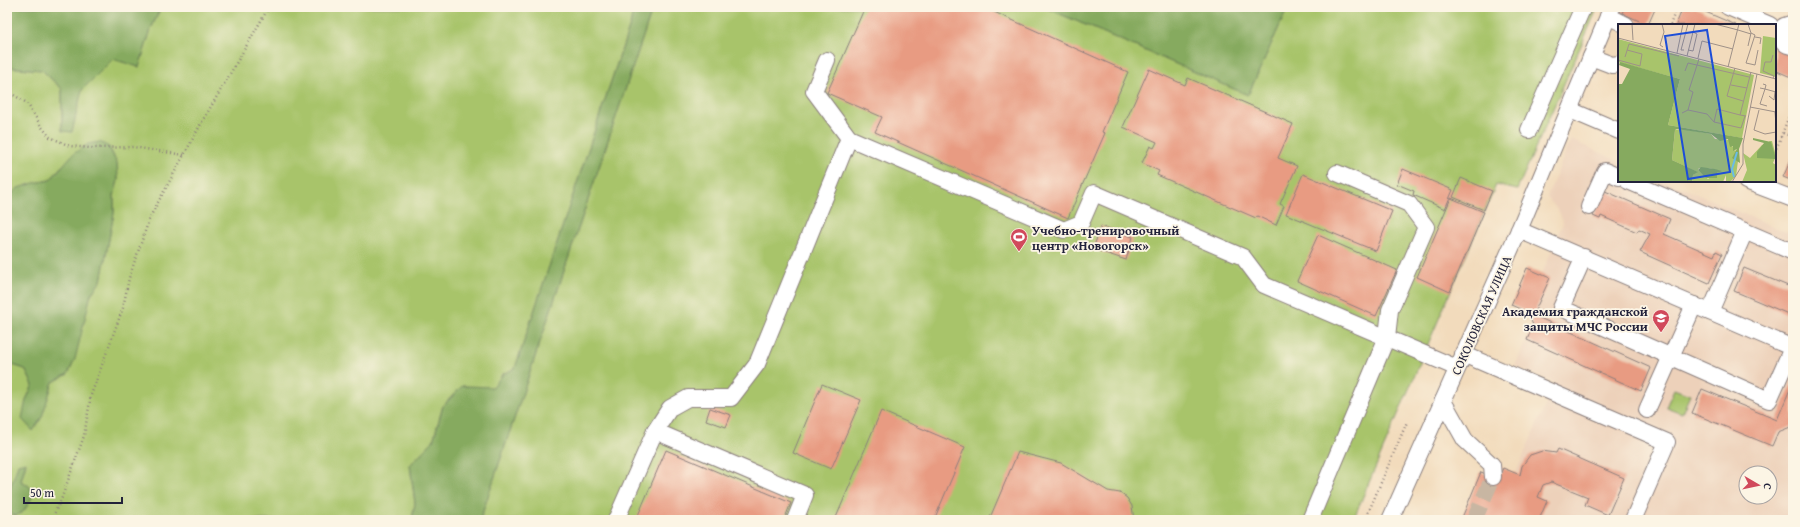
<svg xmlns="http://www.w3.org/2000/svg" width="1800" height="527" font-family="'Gentium Book Plus',serif">
  <rect width="100%" height="100%" fill="#fcf5e5"/>
  <filter id="ink" filterUnits="userSpaceOnUse"><feTurbulence type="fractalNoise" baseFrequency=".025" numOctaves="2"/><feDisplacementMap in="SourceGraphic" scale="8" xChannelSelector="R" yChannelSelector="G"/><feConvolveMatrix kernelMatrix="1 2 1 2 8 2 1 2 1" color-interpolation-filters="sRGB"/></filter>
  <filter id="wash" filterUnits="userSpaceOnUse"><feTurbulence type="fractalNoise" baseFrequency=".012" numOctaves="4" result="noise"/><feDisplacementMap in="SourceGraphic" scale="16" xChannelSelector="R" yChannelSelector="G"/><feGaussianBlur stdDeviation="0.9" result="paint"/><feColorMatrix in="noise" values="0 0 0 0 0 0 0 0 0 0 0 0 0 0 0 0 0 1.4 0 .05"/><feComposite in="paint" operator="in"/></filter>
  <g filter="url(#wash)">
    <rect width="100%" height="100%" fill="#f2dbbc"/>
    <path fill="#edd1ba" fill-rule="evenodd" d="M1571,140L1619,161V181H1666L1793,235V520H1461L1481,472L1498,479L1516,473L1555,383L1515,366L1533,325L1527,312L1511,305L1527,268L1542,274L1563,223L1560,213L1547,197ZM1746,473H1770V497H1746Z"/>
    <g fill="#a8c46b" stroke="#657353">
      <path d="M161,7H633L631,22L515,369L503,374L493,388L462,386L443,406L433,441L410,465L415,503L412,520H7V509L8,512L29,486L21,481L26,463L18,464L13,484L7,497V363L25,369L33,385L26,400L48,397L53,382L68,374L91,294L101,281L114,213V196L118,180L117,163L109,147L61,167L50,180C33,183 20,186 7,198V67L42,70L62,89V131L79,99L82,90L113,59L139,67L151,29Z"/>
      <path d="M653,7H1044L1248,95L1288,7H1598L1517,190L1496,185L1353,520H480Z"/>
      <path d="M1674,389L1690,395L1682,413L1666,407Z"/>
    </g>
    <g fill="#86aa5f" stroke="#54664d">
      <path d="M7,7H161L151,29L139,67L113,59L82,90L72,132L62,131V89L42,70L7,67Z"/>
      <path d="M633,7H653L480,520H412L415,503L410,465L433,441L443,406L462,386L493,387L503,374L515,368L631,22Z"/>
      <path d="M1044,7H1288L1248,95Z"/>
      <path d="M100,142L109,147L117,163L118,180L114,196V213L101,281L91,294L75,359L68,374L53,382L42,417L33,431L22,419L26,400L33,385L25,369L7,363V198L18,188L34,183L50,180L73,154L88,144Z"/>
      <path d="M26,462L21,481L29,486L34,494L24,511L16,516L7,512C5,495 14,480 18,464Z"/>
    </g>
    <g id="blocks">
      <g fill="#e89b82">
        <path d="M865,7H983L1128,72L1102,132L1105,133L1068,218L875,132L882,117L827,93Z"/>
        <path d="M1625,7H1656L1648,25L1622,13Z"/>
        <path d="M1683,7H1694L1736,25H1676Z"/>
        <path d="M1775,41L1793,49V78L1775,70Z"/>
        <path d="M1149,69L1185,85L1188,78L1293,124L1278,158L1297,166L1280,204L1284,206L1276,225L1257,216L1256,218L1157,175L1159,171L1142,163L1150,146L1154,148L1157,142L1123,127Z"/>
        <path d="M1793,155V181L1783,177Z"/>
        <path d="M1403,169L1453,190L1445,209L1413,195L1414,191L1397,184Z"/>
        <path d="M1303,174L1392,211L1376,251L1286,214Z"/>
        <path d="M1461,178L1492,191L1484,210L1453,197Z"/>
        <path d="M1605,191L1670,219L1664,234L1714,256L1716,251L1722,254L1709,283L1640,252L1650,234L1639,229L1637,232L1601,216L1600,219L1593,216Z"/>
        <path d="M1451,198L1484,212L1450,292L1417,277Z"/>
        <path d="M1101,226L1133,237L1126,260L1093,249Z"/>
        <path d="M1318,235L1397,270L1376,316L1297,281Z"/>
        <path d="M1527,268L1550,278L1533,315L1651,368L1641,391L1527,340L1533,325L1527,312L1511,305Z"/>
        <path d="M1744,268L1793,288V316L1734,291Z"/>
        <path d="M1793,382V426L1778,432L1772,446L1692,413L1702,389L1777,420Z"/>
        <path d="M822,384L861,400L831,469L793,453Z"/>
        <path d="M710,408L731,415L726,427L706,420Z"/>
        <path d="M881,411L965,447L934,520H835Z"/>
        <path d="M1558,449L1624,478L1608,515L1585,505L1588,497L1551,482L1543,485L1538,497L1547,501L1539,520H1461L1481,472L1498,479L1503,468L1520,475L1522,466L1530,455L1542,451L1556,453Z"/>
        <path d="M666,450L791,503L784,520H636Z"/>
        <path d="M1018,452L1061,463L1108,491L1120,493L1127,498L1132,506L1134,520H989Z"/>
      </g>
    </g>
  </g>
  <g filter="url(#ink)">
    <use href="#blocks" fill-opacity="0" stroke="#8a7e7c" stroke-width="1"/>
    <g fill="none" stroke-linecap="round" stroke-linejoin="round">
      <path stroke="#c8b6a2" stroke-width="16" stroke-dasharray="16 8" stroke-linecap="butt" d="M1474,520L1493,477"/>
      <defs>
        <g id="minor">
          <path d="M1728,7L1770,25"/>
          <path d="M1608,16L1626,25"/>
          <path d="M1793,23L1784,26L1781,34C1781,41 1785,46 1793,46"/>
          <path d="M1591,57L1612,65L1619,64"/>
          <path d="M827,60L814,91L849,138L1064,230L1081,223L1094,193L1243,257L1264,285L1457,368"/>
          <path d="M1570,110L1619,131"/>
          <path d="M1529,130L1583,7"/>
          <path d="M1628,181L1793,252"/>
          <path d="M1746,181L1793,199"/>
          <path d="M1589,207L1605,171L1619,177"/>
          <path d="M1519,230L1793,348"/>
          <path d="M1584,257L1561,308L1769,400L1792,348"/>
          <path d="M1710,312L1745,231"/>
          <path d="M1463,354L1667,442L1633,520"/>
          <path d="M1443,401L1465,440L1492,465L1493,477"/>
          <path d="M1647,410L1694,305"/>
          <path d="M655,431L670,408L688,398H731L757,364L849,138"/>
          <path d="M616,520L655,431L805,495L795,520"/>
          <path d="M1310,520L1387,337L1390,310L1426,227L1409,204L1337,173"/>
          <path d="M1390,520L1519,230L1612,7"/>
        </g>
      </defs>
      <use href="#minor" stroke="#8a7e7c" stroke-width="18"/>
      <g stroke="#8a7e7c" stroke-width="2.5" stroke-dasharray="1 3" stroke-linecap="butt">
        <path d="M1670,25L1677,7"/>
        <path d="M7,91L27,103L41,126L50,137L70,146L91,148L133,147L184,155"/>
        <path d="M1783,133L1793,137"/>
        <path d="M1775,152L1793,106"/>
        <path d="M51,520L61,500L84,436L91,395L123,308L129,278L150,217L202,122L269,7"/>
        <path d="M1365,520L1407,422"/>
      </g>
      <use href="#minor" stroke="#fff" stroke-width="16"/>
    </g>
  </g>
  <defs>
    <symbol id="stadium-pin" viewBox="-11 -11 22 30"><path d="M0 17L-7.5 6A9.5 9.5 0 1 1 7.5 6Z" fill="#d1495b" stroke="#fcf5e5"/><path d="M0-5a6.5 5 0 1 0 0 10a6.5 5 0 1 0 0-10ZM-3.5-1.8h7v3.6h-7Z" fill="#fff"/></symbol>
    <symbol id="university-pin" viewBox="-11 -11 22 30"><path d="M0 17L-7.5 6A9.5 9.5 0 1 1 7.5 6Z" fill="#d1495b" stroke="#fcf5e5"/><path d="M0-5L7-2L0 1L-7-2ZM-4 1L0 2.5L4 1V4Q0 6-4 4Z" fill="#fff"/></symbol>
  </defs>
  <g fill-rule="evenodd">
    <use href="#stadium-pin" x="1009" y="227" width="20" height="27"/>
    <use href="#university-pin" x="1651" y="308" width="20" height="27"/>
  </g>
  <g text-anchor="middle" stroke-width="3.5" stroke-linejoin="round" paint-order="stroke">
    <g font-size="13" font-weight="bold" fill="#22223b" stroke="#fcf5e5" text-anchor="start">
      <text x="1032" y="235">Учебно-тренировочный<tspan x="1032" dy="15">центр «Новогорск»</tspan></text>
      <text x="1648" y="316" text-anchor="end">Академия гражданской<tspan x="1648" dy="15">защиты МЧС России</tspan></text>
    </g>
    <g font-size="13" fill="#22223b" stroke="#fcf5e5">
      <text transform="translate(1481 315) rotate(-66)" y="5">СОКОЛОВСКАЯ УЛИЦА</text>
    </g>
  </g>
  <g transform="translate(1618 24)">
    <rect width="158" height="158" fill="#f2dbbc"/>
    <path d="M145,12L158,14V53L142,49ZM0,15L136,51L124,114L50,101L62,55L0,38ZM64,105L93,110L97,115L111,116L117,127L119,125L116,135L120,137L118,152L112,158H108V151L105,158H74L75,151L79,148L54,136L57,106ZM81,144H91L102,147L90,155L80,146ZM151,117H154L158,132L155,139L158,141V158H124L129,146L125,129L132,134L144,121L152,119Z" fill="#a8c46b" fill-rule="evenodd"/>
    <path d="M2,38L62,55L50,101L125,114L121,125L122,139L114,134L119,125L115,127V122L112,123L110,115L102,117L93,110L59,105L57,106L54,136L80,148L75,151L74,158H0V60H4L12,45L1,41ZM135,114L153,118L158,135L139,134V128L146,119L135,116ZM83,143L97,145L104,147L99,149V154H88L80,146Z" fill="#86aa5f"/>
    <path fill="none" stroke="#6abce6" stroke-width="2" d="M116,153L114,145L119,128"/>
    <path fill="none" stroke="#9f9188" stroke-width="1" d="M14,0L15,16M44,0L46,8L42,21L45,23M97,0L120,6M120,6L133,10M133,9L137,11L128,39L137,41L140,26M137,13L143,14L142,20M0,14L158,55M130,22L133,9L130,0M66,26H63L70,0M70,26L75,27L79,10L75,8M59,29L65,0M155,31L153,38H147L145,47L156,52L155,54M69,32L77,0M7,33L11,20L61,32M80,34L84,17L115,25M0,36L22,42L24,30L9,26M110,43L121,0M117,44L109,72L125,77M67,47L70,39L131,53M113,61L129,64M142,64L147,65L148,61L145,60M151,72L156,76L157,68M149,82L142,80L147,65L158,68M132,83L158,88M70,86L89,90L96,98M141,86L136,106L147,110L158,108M157,88L158,101M64,89L70,86L75,68L71,66L81,35M122,91L99,85L96,98L123,104L127,92M128,92L122,91L133,48M114,158L125,140V120L139,50"/>
    <path fill="#1d4ed8" fill-opacity="0.15" stroke="#1d4ed8" stroke-width="2" d="M89,6L112,148L70,155L47,12Z"/>
    <rect width="158" height="158" fill="none" stroke="#22223b" stroke-width="2"/>
  </g>
  <rect width="1800" height="527" fill="none" stroke="#fcf5e5" stroke-width="24"/>
  <g transform="translate(1758 485) rotate(99)"><circle r="19" fill="#fcf5e5" stroke="#a5a1a1"/>
  <path d="M0-3L7 15L0 10L-7 15Z" fill="#d1495b"/>
  <text y="-6" font-size="11" font-weight="bold" text-anchor="middle" fill="#22223b">С</text>
  </g>
  <path d="M24 497v6h98v-6" fill="none" stroke="#22223b" stroke-width="2"/>
  <text x="30" y="497" font-size="12" fill="#22223b" stroke="#fcf5e5" stroke-width="3" paint-order="stroke">50 m</text>
</svg>
